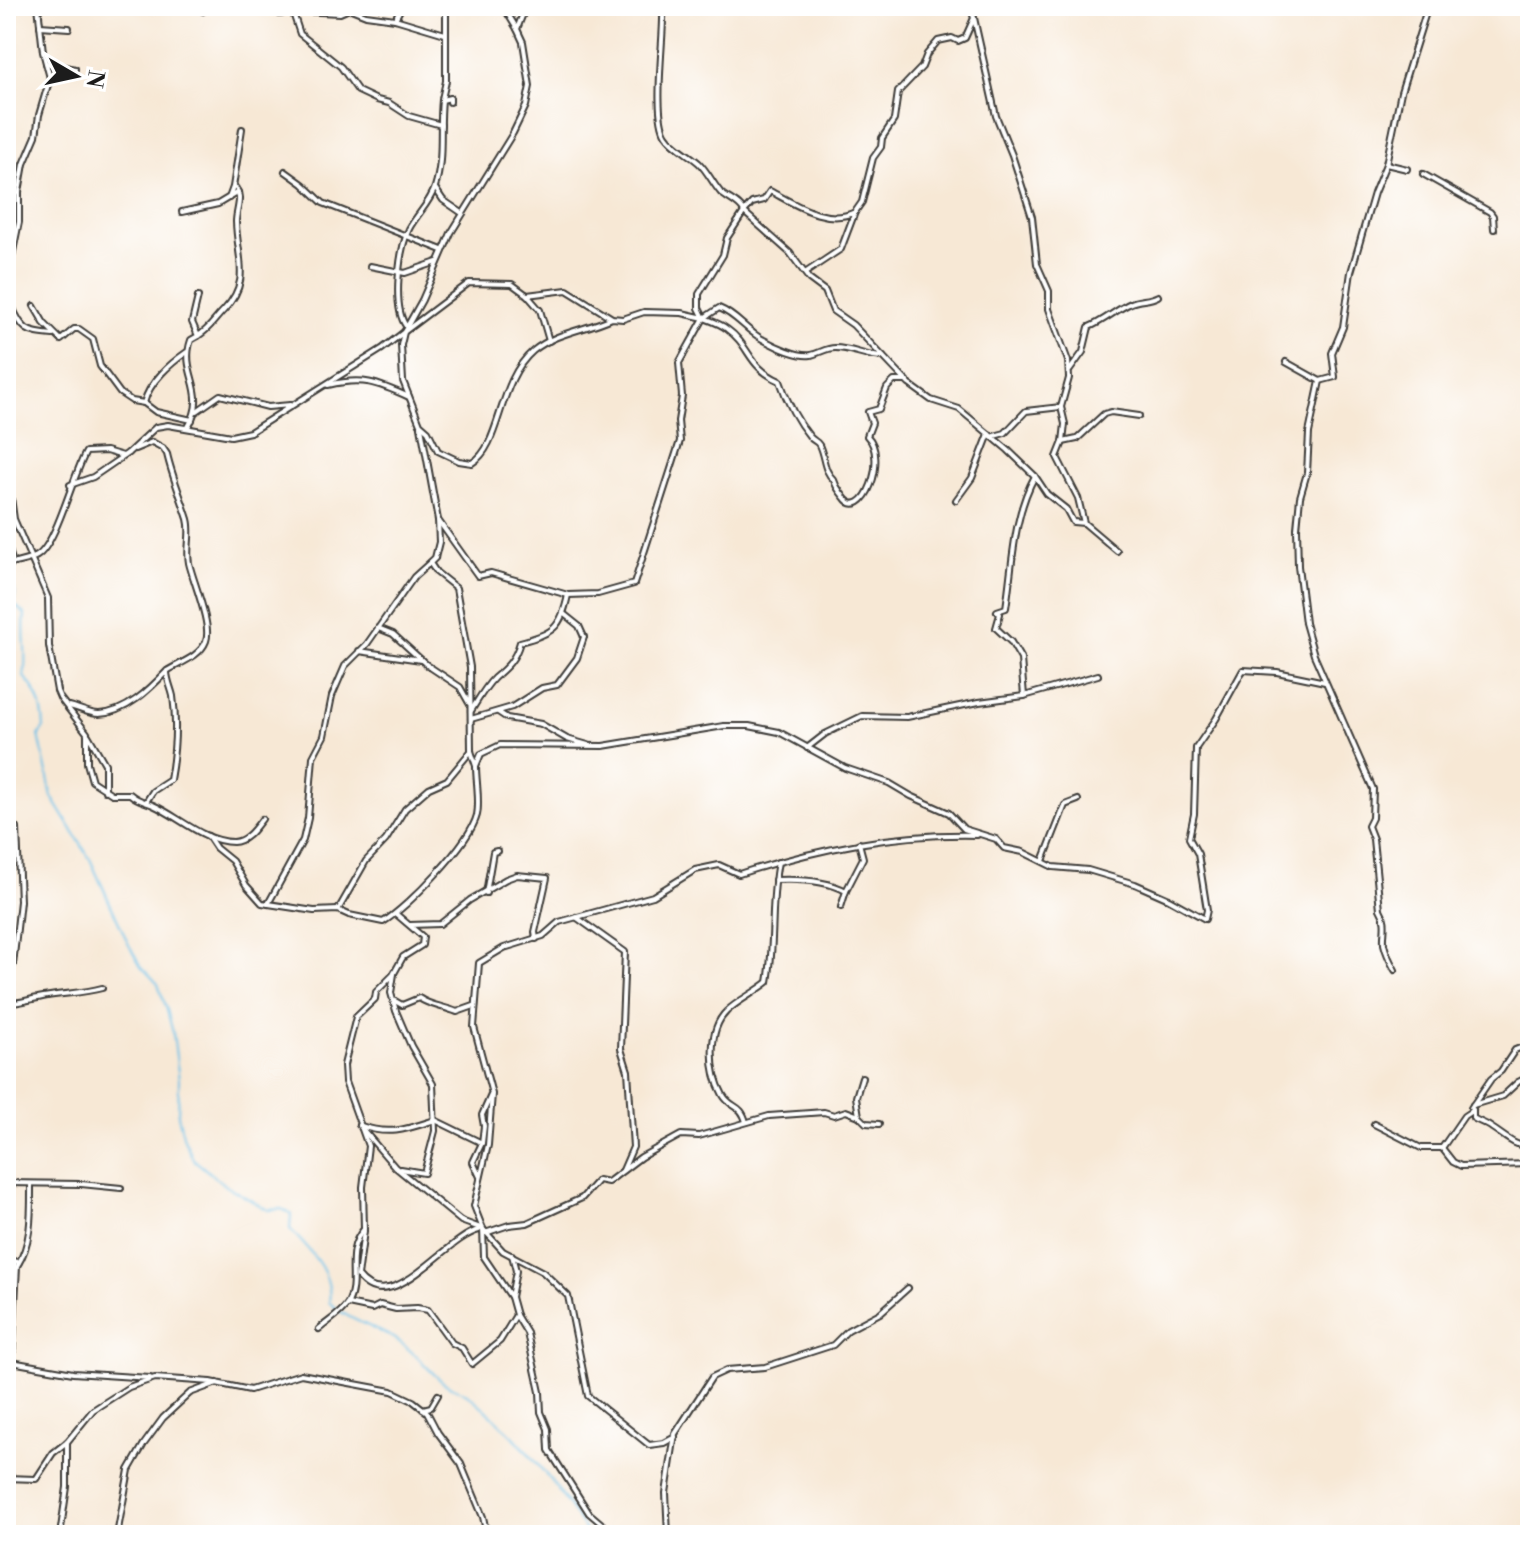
<svg xmlns="http://www.w3.org/2000/svg" width="1536" height="1541" font-family="'Libre Bodoni',serif">
  <rect width="100%" height="100%" fill="#fff"/>
  <filter id="ink" filterUnits="userSpaceOnUse"><feTurbulence type="fractalNoise" baseFrequency=".0125" numOctaves="2"/><feDisplacementMap in="SourceGraphic" scale="16" xChannelSelector="R" yChannelSelector="G"/><feConvolveMatrix kernelMatrix="1 2 1 2 8 2 1 2 1" color-interpolation-filters="sRGB"/></filter>
  <filter id="wash" filterUnits="userSpaceOnUse"><feTurbulence type="fractalNoise" baseFrequency=".006" numOctaves="4" result="noise"/><feDisplacementMap in="SourceGraphic" scale="32" xChannelSelector="R" yChannelSelector="G"/><feGaussianBlur stdDeviation="1.8" result="paint"/><feColorMatrix in="noise" values="0 0 0 0 0 0 0 0 0 0 0 0 0 0 0 0 0 1.4 0 .05"/><feComposite in="paint" operator="in"/></filter>
  <g filter="url(#wash)">
    <rect width="100%" height="100%" fill="#f7e8d5"/>
    <g fill="none" stroke-linecap="round" stroke-linejoin="round">
      <g stroke="#6cc1e8" stroke-width="2">
        <path d="M6,199V219"/>
        <path d="M7,572L15,593L13,604L25,614C22,636 28,655 24,677C38,691 43,707 44,728L39,735L52,797L90,859L129,945L141,966L158,984L167,1010L173,1033L179,1080L178,1116L184,1139L193,1159L226,1186L268,1210L282,1209L291,1214L290,1229C308,1249 334,1273 329,1302C349,1322 375,1326 398,1341C415,1352 427,1369 443,1382C451,1389 461,1389 470,1396C518,1435 555,1482 588,1535"/>
      </g>
    </g>
  </g>
  <g filter="url(#ink)">
    <g fill="none" stroke-linecap="round" stroke-linejoin="round">
      <defs>
        <g id="street">
          <path d="M286,6L293,13L300,34L341,67L358,91L377,100L389,103L409,116L441,125"/>
          <path d="M503,6L517,29"/>
          <path d="M663,6C665,34 652,114 666,135C673,146 689,154 699,163C708,172 713,184 721,193C729,200 740,203 744,212L790,253L809,279L825,291L833,311L853,325L909,384L931,400L959,409L1008,450L1035,476L1047,494L1066,509L1073,522L1084,523L1117,551"/>
          <path d="M970,6L974,18"/>
          <path d="M351,9L366,15L395,19L445,34"/>
          <path d="M203,11L206,6"/>
          <path d="M293,13L298,11L340,13L356,6"/>
          <path d="M280,14L292,11"/>
          <path d="M395,19L402,6"/>
          <path d="M40,26L69,28"/>
          <path d="M46,63L75,69"/>
          <path d="M50,78L74,69"/>
          <path d="M442,99L446,81V6"/>
          <path d="M1386,164L1407,169"/>
          <path d="M285,171L303,184L323,203L442,250"/>
          <path d="M1423,174L1490,212L1493,216L1494,229"/>
          <path d="M435,188L443,200L462,213"/>
          <path d="M229,198L233,187L242,129"/>
          <path d="M182,212L218,204L238,192"/>
          <path d="M855,212L862,202L873,158L881,147L882,138L894,120L898,92L922,67L927,54L938,41L952,38L958,41L965,38L974,18L996,116L1012,155L1032,217L1037,264L1049,291V309L1068,361L1069,378L1061,407L1065,424L1063,442L1057,457L1078,498L1084,523"/>
          <path d="M370,266L405,273L437,262"/>
          <path d="M527,295L540,310L549,341"/>
          <path d="M11,304C22,331 27,333 53,335"/>
          <path d="M34,306L44,323L61,340L74,329H79L93,339L100,366L120,393L132,401L144,403L156,412L192,420"/>
          <path d="M612,318C586,330 556,332 533,351C497,382 502,445 472,463L459,461L438,451L428,431L420,424L403,381L401,345L404,332L469,283L512,284L527,295L567,290L612,318L623,319L644,312L682,313L704,318L699,308V294L723,255L727,238L744,212L752,203L764,200L770,191C795,204 826,226 855,212L841,249L805,273"/>
          <path d="M704,318C712,321 721,324 727,329C751,346 747,367 780,381C787,402 796,420 810,437C813,441 817,441 819,445C825,457 823,471 834,480C836,488 839,490 844,497C863,525 889,457 867,436L872,423L868,412L879,409L887,388L894,381H906"/>
          <path d="M406,326C392,307 399,250 409,229C417,214 430,203 435,187C444,159 439,128 442,100L450,98V102"/>
          <path d="M198,336C210,329 214,320 224,310C252,281 237,258 236,222C236,209 244,197 234,186"/>
          <path d="M1286,362L1320,381L1309,433L1307,473L1300,497L1297,528L1298,566L1305,623L1314,655L1373,789L1372,818L1368,826L1373,839L1380,909C1388,922 1383,931 1384,944C1386,954 1390,961 1395,970"/>
          <path d="M6,368L9,357V271L19,222V192L24,164L36,136L39,115L50,78L43,52L38,6"/>
          <path d="M1070,370L1083,352L1089,327C1104,321 1117,309 1131,303C1141,299 1149,301 1158,296"/>
          <path d="M1320,381L1335,377L1332,353L1343,327L1351,272L1374,193L1386,164L1401,92L1428,6"/>
          <path d="M328,385C363,377 376,382 409,397"/>
          <path d="M144,403C149,382 171,363 187,352"/>
          <path d="M6,408L8,476L14,519L48,598L49,646L57,691L60,698L87,733V763L92,781L112,794H130C138,801 144,801 153,805C178,816 204,842 233,842C246,842 255,828 262,819"/>
          <path d="M197,411L220,395L268,407L290,405"/>
          <path d="M188,427C210,390 179,374 191,340L198,336L192,322L198,297"/>
          <path d="M994,436L1005,433L1026,411L1061,407"/>
          <path d="M1063,442L1077,439L1104,414L1111,412L1139,416"/>
          <path d="M135,449L152,442L163,448L167,454C172,476 181,497 188,519C192,533 186,549 189,563C193,581 212,625 206,641C200,657 179,663 167,671C167,680 171,687 173,696C177,724 175,752 170,780L153,791L146,802"/>
          <path d="M128,453L156,427L168,425L231,436L250,432L382,349L404,332L422,300L451,233L513,133L526,106L530,86L523,42L517,29L526,6"/>
          <path d="M70,485L93,477L128,453"/>
          <path d="M956,500L972,478L989,434"/>
          <path d="M438,520L478,576L491,573L568,595L598,594L634,584L680,441L678,421L682,396L679,363L704,318L719,308C737,315 746,331 764,340C775,346 798,357 811,355C820,353 826,348 835,348C851,348 867,357 883,357"/>
          <path d="M6,541L13,563"/>
          <path d="M435,558L430,563L436,572L456,588L470,667L471,751L476,766L481,754L500,745L603,746L724,726H749L779,732L845,768L889,783L911,796L949,813L964,829L996,839L1004,848L1023,852L1053,867L1088,870L1135,884L1169,899L1205,919L1207,910L1198,854L1189,838L1194,814L1196,748L1216,719L1243,670L1277,672L1325,682"/>
          <path d="M6,566C15,562 29,561 37,556C56,545 73,475 86,452L106,451L123,456"/>
          <path d="M378,628L393,634L427,665L460,687L469,703"/>
          <path d="M359,651L421,660"/>
          <path d="M1024,696L1021,659L1011,642L996,628L1000,614L997,611L1006,608C1013,562 1013,516 1035,476"/>
          <path d="M69,706C79,708 89,714 99,714C126,713 150,689 167,671"/>
          <path d="M471,711C478,700 485,687 494,678C507,667 515,660 520,642C553,633 561,629 568,595"/>
          <path d="M498,712L507,718L541,724L567,739L588,745"/>
          <path d="M471,719L512,707L542,688L557,685L577,658L584,637L579,626L564,614"/>
          <path d="M88,735L105,764V791"/>
          <path d="M807,748L825,734L862,716L907,717L979,702L1024,696L1098,675"/>
          <path d="M6,823L17,828L20,901L13,965"/>
          <path d="M208,836L216,848L232,861L246,885L262,903L314,911L338,910L349,915L383,922C408,907 470,843 477,815C480,801 476,781 476,766"/>
          <path d="M1043,861L1065,805L1078,800"/>
          <path d="M775,880C797,879 826,880 846,891L841,907"/>
          <path d="M846,891L863,858L859,843"/>
          <path d="M486,893L493,852L497,851"/>
          <path d="M268,904L303,840L308,818L313,757L324,736L332,696L345,666L367,644L414,577L435,558L439,542L438,520L421,427"/>
          <path d="M338,910L366,861L386,840L405,809L429,788L447,780L471,751"/>
          <path d="M576,917L625,952L621,1049L628,1071L633,1147L623,1170"/>
          <path d="M410,925L440,924L470,900L506,879L517,875L547,878L535,932L536,939"/>
          <path d="M394,974L391,993L396,1011L411,1046L433,1084L435,1131L424,1173L400,1169"/>
          <path d="M395,1001L402,1005L419,998C430,1006 443,1006 457,1012L474,1006"/>
          <path d="M6,1003C18,1004 27,1000 38,998C59,993 81,994 102,988"/>
          <path d="M1473,1105L1503,1096L1518,1082L1530,1076"/>
          <path d="M1473,1110V1118C1479,1122 1486,1123 1492,1128C1506,1137 1513,1145 1530,1148"/>
          <path d="M859,1116L856,1097L862,1077"/>
          <path d="M746,1122C741,1103 731,1109 723,1095C710,1072 707,1030 727,1011C737,1001 756,992 768,982C775,942 770,901 778,862"/>
          <path d="M1374,1124L1421,1148H1442L1464,1116L1473,1110L1471,1108L1491,1079L1501,1071L1515,1050L1530,1044"/>
          <path d="M359,1125L395,1167L461,1221L483,1229L503,1251L543,1272L568,1296L588,1396L649,1445L664,1443L675,1437"/>
          <path d="M361,1126C390,1136 407,1129 435,1120L482,1143L473,1162L480,1177"/>
          <path d="M482,1143L484,1126L482,1115L491,1095"/>
          <path d="M1442,1148L1453,1162L1461,1166L1530,1164"/>
          <path d="M6,1183L81,1184L121,1188"/>
          <path d="M364,1231L358,1276C391,1320 445,1238 479,1230"/>
          <path d="M485,1233L509,1225L527,1223L582,1198L598,1180L608,1182L641,1157L681,1135L699,1136L769,1116L824,1112L834,1115L846,1111L859,1116L866,1123L879,1124"/>
          <path d="M512,1255L516,1271L511,1297L516,1315L527,1333L540,1392L541,1412L548,1429L549,1450L589,1513L609,1530"/>
          <path d="M6,1260L19,1262"/>
          <path d="M511,1297L484,1257L483,1229L474,1206L488,1145L492,1094L474,1027L479,963L504,948L543,936L559,922L653,896L695,870L719,865L739,874C817,849 894,833 977,835"/>
          <path d="M348,1304L372,1309L380,1305L396,1309L417,1308L428,1310L452,1343L462,1348L472,1364L500,1341L516,1315"/>
          <path d="M319,1329C327,1322 342,1313 348,1303C360,1280 343,1253 364,1229L363,1187L368,1146L345,1082L344,1065L356,1017L375,999L376,992L393,975L403,957L422,945L423,937L396,914"/>
          <path d="M6,1361L73,1373L150,1378"/>
          <path d="M12,1362L17,1266C32,1243 31,1213 31,1184"/>
          <path d="M423,1409L431,1407L438,1395"/>
          <path d="M6,1478L36,1479L53,1453L67,1442L93,1410L129,1387L155,1378L211,1382L250,1390L301,1374L392,1391L413,1401L427,1412L438,1433L461,1464L483,1517L487,1535"/>
          <path d="M60,1535L67,1487V1442"/>
          <path d="M117,1535L129,1470L144,1444L163,1418L190,1393L217,1383"/>
          <path d="M668,1535L666,1493L675,1434L712,1377L727,1370L765,1367L833,1345L848,1330L880,1313L908,1288"/>
        </g>
      </defs>
      <use href="#street" stroke="#3d3b38" stroke-width="8"/>
      <use href="#street" stroke="#fff" stroke-width="4"/>
    </g>
  </g>
  <rect width="1536" height="1541" fill="none" stroke="#fff" stroke-width="32"/>
  <g transform="translate(76 76) rotate(99)" stroke="#ffffff" stroke-width="6" paint-order="stroke">
  <path d="M0-6L14 30L0 20L-14 30Z" fill="#1c1c1c"/>
  <text y="-12" font-size="22" font-weight="bold" text-anchor="middle" fill="#1c1c1c">N</text>
  </g>
</svg>
